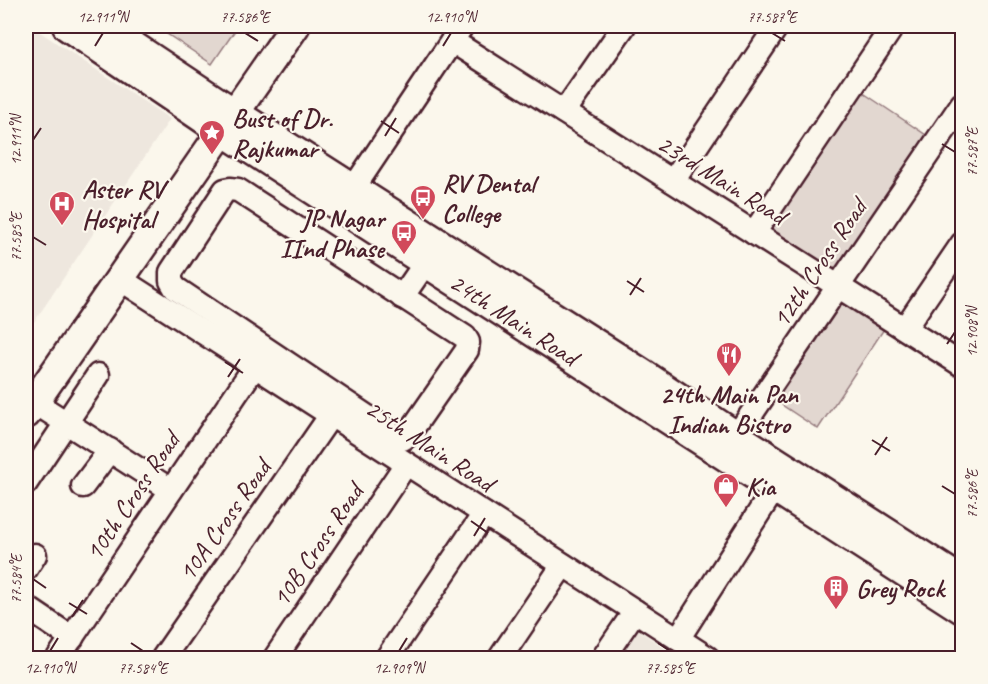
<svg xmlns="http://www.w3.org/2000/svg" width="988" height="684" font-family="Caveat,sans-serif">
  <rect width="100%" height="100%" fill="#fbf7ec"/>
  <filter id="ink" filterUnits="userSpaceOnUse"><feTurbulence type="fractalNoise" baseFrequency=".0167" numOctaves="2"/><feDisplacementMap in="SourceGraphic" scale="12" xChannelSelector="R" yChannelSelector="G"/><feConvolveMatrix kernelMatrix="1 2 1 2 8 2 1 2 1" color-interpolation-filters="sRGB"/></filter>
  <g filter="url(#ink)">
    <g fill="#eee7de">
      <path d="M26,26H31L170,119L26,334Z"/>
      <path d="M633,627L680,658H612Z"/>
    </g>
    <g fill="#e2d7d0" stroke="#967b7e" stroke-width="1.5">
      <path d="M155,26H238L212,64Z"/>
      <path d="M859,90L929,137L837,274L767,227Z"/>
      <path d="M843,301L884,329L818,429L776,401Z"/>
    </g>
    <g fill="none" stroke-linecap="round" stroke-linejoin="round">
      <defs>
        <g id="minor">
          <path d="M452,41L962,365"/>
          <path d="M564,112L624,26"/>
          <path d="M673,181L777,26"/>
          <path d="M230,189L238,190L465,337L468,342L467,350L408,435L403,439L399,438L175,288L171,281V272L225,190Z"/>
          <path d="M353,189L462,26"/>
          <path d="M754,233L893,26"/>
          <path d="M120,279L708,658"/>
          <path d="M402,297L426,262"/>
          <path d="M905,328L962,244"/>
          <path d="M34,402L171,490"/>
          <path d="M727,450L962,104"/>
          <path d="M26,483L98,375"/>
          <path d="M83,486L110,450"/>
          <path d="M26,569L35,555"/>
          <path d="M26,607L72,638"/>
          <path d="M678,639L783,475"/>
          <path d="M58,658L255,366"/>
          <path d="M163,658L331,415"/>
          <path d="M275,658L406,464"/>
          <path d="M387,658L484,514"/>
          <path d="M500,658L563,565"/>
          <path d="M603,658L635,611"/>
        </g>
        <g id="major">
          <path d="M67,26L207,121L962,609"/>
          <path d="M103,26L219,103L643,374L736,436L962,581"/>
          <path d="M26,414L295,26"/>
        </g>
      </defs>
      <use href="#minor" stroke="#4a1f2b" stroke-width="27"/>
      <use href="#major" stroke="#4a1f2b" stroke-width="33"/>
      <use href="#minor" stroke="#fbf7ec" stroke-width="22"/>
      <use href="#major" stroke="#fbf7ec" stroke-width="28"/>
    </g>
  </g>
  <path fill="none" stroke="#4a1f2b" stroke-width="2" d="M245,33L258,41M772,33L785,41M95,46L103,33M443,46L451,33M381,121L399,133M385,136L396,118M33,140L41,128M942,144L955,152M33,237L46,245M627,281L644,292M630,295L641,278M947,344L955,332M225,362L243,373M228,377L240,359M872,440L890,451M875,455L887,437M942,486L955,494M471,521L488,533M474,536L485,518M33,579L46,588M69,603L87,614M72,617L83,600M131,643L143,651M658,643L670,651M50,651L58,638M399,651L407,638"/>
  <defs>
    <symbol id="sight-pin" viewBox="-11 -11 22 30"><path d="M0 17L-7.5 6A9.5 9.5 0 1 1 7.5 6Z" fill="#d1495b" stroke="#fbf7ec"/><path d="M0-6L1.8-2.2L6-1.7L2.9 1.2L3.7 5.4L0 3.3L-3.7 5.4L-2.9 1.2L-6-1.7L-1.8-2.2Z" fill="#fff"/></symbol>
    <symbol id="bus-pin" viewBox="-11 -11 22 30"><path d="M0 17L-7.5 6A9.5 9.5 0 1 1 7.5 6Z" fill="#d1495b" stroke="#fbf7ec"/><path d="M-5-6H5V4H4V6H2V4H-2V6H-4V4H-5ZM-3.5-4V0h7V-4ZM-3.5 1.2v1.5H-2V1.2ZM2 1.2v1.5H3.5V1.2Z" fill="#fff"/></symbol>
    <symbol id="hospital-pin" viewBox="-11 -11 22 30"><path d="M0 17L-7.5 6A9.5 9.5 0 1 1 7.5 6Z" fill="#d1495b" stroke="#fbf7ec"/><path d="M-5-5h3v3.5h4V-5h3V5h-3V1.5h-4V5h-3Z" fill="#fff"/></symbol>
    <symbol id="restaurant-pin" viewBox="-11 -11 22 30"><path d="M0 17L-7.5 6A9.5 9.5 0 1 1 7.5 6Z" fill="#d1495b" stroke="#fbf7ec"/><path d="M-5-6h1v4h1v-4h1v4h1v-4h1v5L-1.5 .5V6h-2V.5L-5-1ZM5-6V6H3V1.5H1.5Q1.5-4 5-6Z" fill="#fff"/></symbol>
    <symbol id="shop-pin" viewBox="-11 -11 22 30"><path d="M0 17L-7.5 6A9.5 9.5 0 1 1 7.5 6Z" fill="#d1495b" stroke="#fbf7ec"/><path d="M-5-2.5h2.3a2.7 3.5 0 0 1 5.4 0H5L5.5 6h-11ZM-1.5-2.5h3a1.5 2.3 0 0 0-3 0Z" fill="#fff"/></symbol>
    <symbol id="building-pin" viewBox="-11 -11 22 30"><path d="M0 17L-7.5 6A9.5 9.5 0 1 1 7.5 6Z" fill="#d1495b" stroke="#fbf7ec"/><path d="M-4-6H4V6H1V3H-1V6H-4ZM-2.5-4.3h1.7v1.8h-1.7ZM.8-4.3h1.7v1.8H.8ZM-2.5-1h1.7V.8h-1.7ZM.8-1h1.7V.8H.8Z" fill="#fff"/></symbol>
  </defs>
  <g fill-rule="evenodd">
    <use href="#sight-pin" x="197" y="118" width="30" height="40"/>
    <use href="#bus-pin" x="408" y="183" width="30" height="40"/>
    <use href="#hospital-pin" x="47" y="189" width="30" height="40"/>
    <use href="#bus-pin" x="389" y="218" width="30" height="40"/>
    <use href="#restaurant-pin" x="714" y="340" width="30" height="40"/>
    <use href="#shop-pin" x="711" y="471" width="30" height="40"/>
    <use href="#building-pin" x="821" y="573" width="30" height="40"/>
  </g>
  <g text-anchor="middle" stroke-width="4.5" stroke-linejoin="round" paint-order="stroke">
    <g font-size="26" font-weight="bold" fill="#4a1f2b" stroke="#fbf7ec" text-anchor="start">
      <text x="232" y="127">Bust of Dr.<tspan x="232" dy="30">Rajkumar</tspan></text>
      <text x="442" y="192">RV Dental<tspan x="442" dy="30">College</tspan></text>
      <text x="82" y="198">Aster RV<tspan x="82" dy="30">Hospital</tspan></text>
      <text x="384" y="227" text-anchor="end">JP Nagar<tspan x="384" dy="30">IInd Phase</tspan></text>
      <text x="729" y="403" text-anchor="middle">24th Main Pan<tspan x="729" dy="30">Indian Bistro</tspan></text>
      <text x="746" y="495">Kia</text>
      <text x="856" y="597">Grey Rock</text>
    </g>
    <g font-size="26" fill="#4a1f2b" stroke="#fbf7ec">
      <text transform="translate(722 179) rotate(32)" y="9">23rd Main Road</text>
      <text transform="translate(819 263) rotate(-56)" y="9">12th Cross Road</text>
      <text transform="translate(514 319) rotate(33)" y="9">24th Main Road</text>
      <text transform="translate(430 445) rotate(33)" y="9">25th Main Road</text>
      <text transform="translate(132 496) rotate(-56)" y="9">10th Cross Road</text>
      <text transform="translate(224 520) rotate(-55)" y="9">10A Cross Road</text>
      <text transform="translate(317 545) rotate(-56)" y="9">10B Cross Road</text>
    </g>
  </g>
  <rect width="988" height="684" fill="none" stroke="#fbf7ec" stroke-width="66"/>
  <rect x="33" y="33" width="922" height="618" fill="none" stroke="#4a1f2b" stroke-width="2"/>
  <g font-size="15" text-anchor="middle" fill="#4a1f2b">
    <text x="103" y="22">12.911°N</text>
    <text x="245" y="22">77.586°E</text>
    <text x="451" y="22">12.910°N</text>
    <text x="772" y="22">77.587°E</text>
    <text transform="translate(16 140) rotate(-90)" y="5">12.911°N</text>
    <text transform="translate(972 152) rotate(-90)" y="5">77.587°E</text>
    <text transform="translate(16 237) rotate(-90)" y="5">77.585°E</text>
    <text transform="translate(972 332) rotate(-90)" y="5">12.908°N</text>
    <text transform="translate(972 494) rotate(-90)" y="5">77.586°E</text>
    <text transform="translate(16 579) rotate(-90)" y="5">77.584°E</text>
    <text x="50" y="673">12.910°N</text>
    <text x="143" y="673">77.584°E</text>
    <text x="399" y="673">12.909°N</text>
    <text x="670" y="673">77.585°E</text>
  </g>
</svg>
